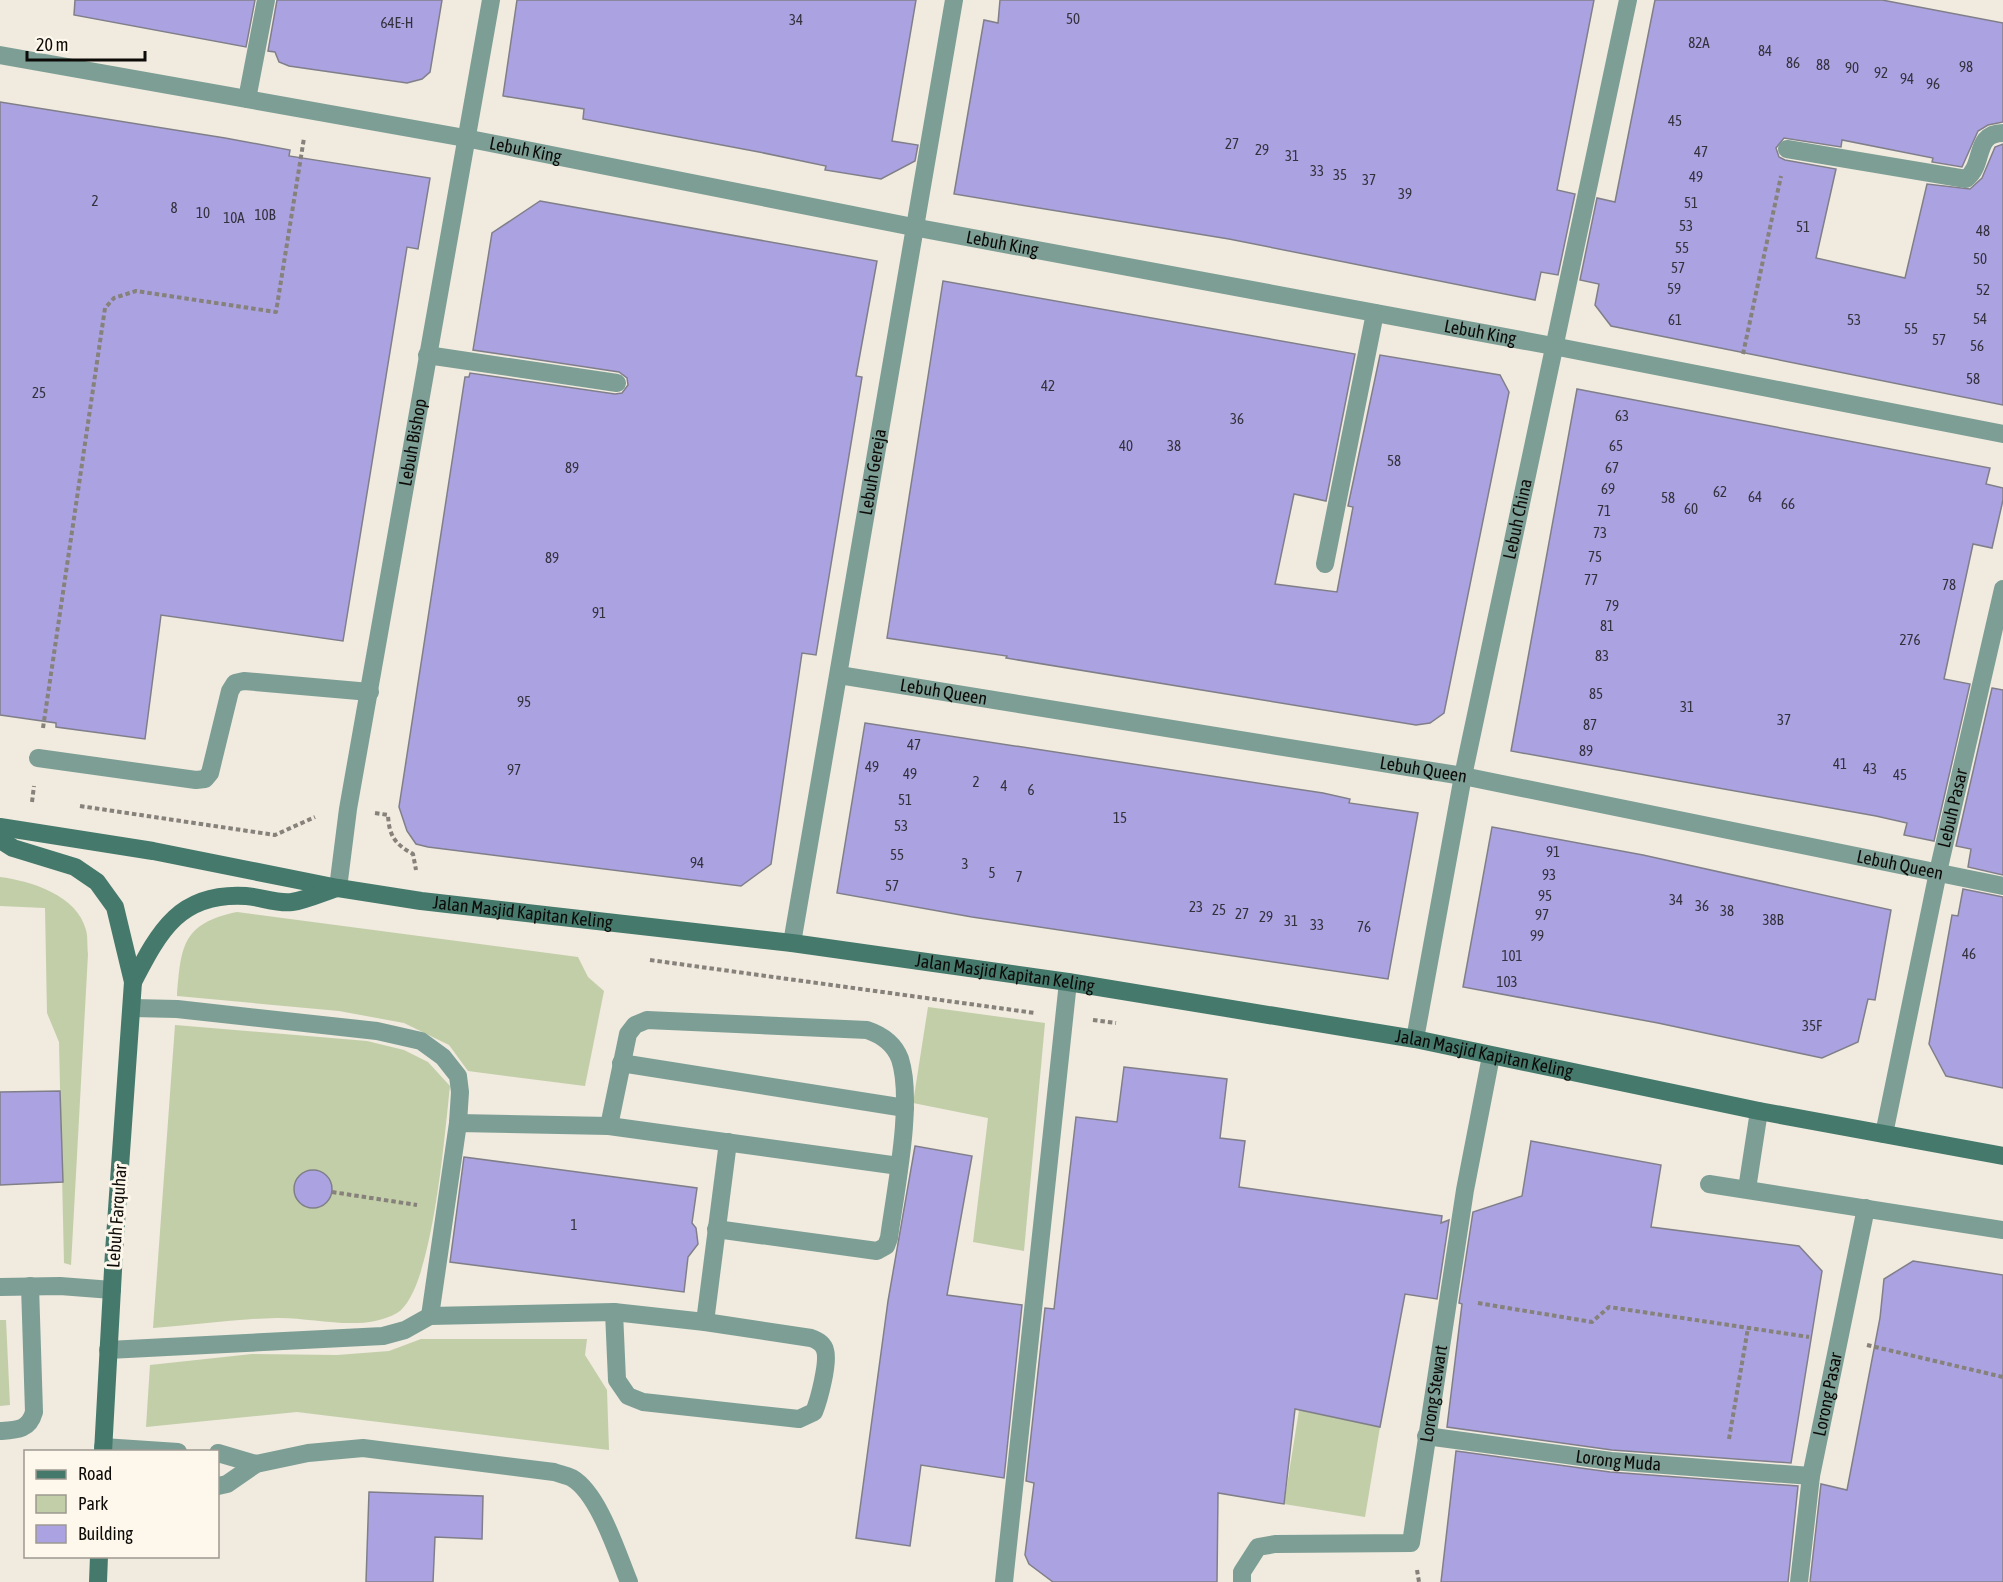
<svg xmlns="http://www.w3.org/2000/svg" width="2003" height="1582" font-family="'Asap Condensed',sans-serif">
  <rect width="100%" height="100%" fill="#f0eadf"/>
  <g fill="#c2cea8">
    <path d="M0,877C31,881 77,895 86,930C88,937 87,946 88,954L71,1265L64,1263L59,1042L47,1013L45,908L0,906Z"/>
    <path d="M237,912L578,957L588,977L604,991L585,1086L468,1071L449,1045L404,1023L339,1011L177,996C181,947 182,923 237,912Z"/>
    <path d="M928,1007L1045,1023L1024,1251L973,1242L988,1118L913,1103Z"/>
    <path d="M175,1025L367,1041L404,1050L428,1062L450,1086C445,1130 433,1292 397,1313C362,1333 314,1317 276,1318C235,1319 194,1325 153,1328Z"/>
    <path d="M0,1320H6L10,1405L0,1406Z"/>
    <path d="M421,1339H587L585,1355L607,1390L609,1450L297,1412L146,1427L150,1365L252,1354L337,1355L389,1351Z"/>
    <path d="M1299,1410L1380,1427L1365,1517L1284,1504Z"/>
  </g>
  <g fill="#aba3e1" stroke="#807f89" stroke-width="1.5">
    <path d="M75,0H255L246,47L74,15Z"/>
    <path d="M277,0H442L430,72L422,79L407,83L289,66L279,62L275,52L268,51Z"/>
    <path d="M517,0H916L892,141L918,145L915,161L881,179L825,170L826,166L759,152L583,119L584,109L503,96Z"/>
    <path d="M1000,0H1594L1557,190L1575,194L1558,275L1541,272L1535,300L1229,239L954,194L984,20L998,23Z"/>
    <path d="M1655,0H1882L2003,23V122L1988,125L1978,131L1962,167L1932,162L1933,158L1842,140L1841,147L1784,138L1776,148L1779,157L1785,160L1836,169L1816,258L1905,278L1927,184L1970,189L1982,178L1995,147L2003,144V405L1611,326L1595,305L1599,284L1580,280L1597,198L1615,202Z"/>
    <path d="M0,102L225,138L290,150L289,156L430,178L418,249L407,247L343,641L161,615L145,739L56,727V723L0,715Z"/>
    <path d="M540,201L877,261L856,376L862,377L816,655L802,653L771,864L741,886L428,847L416,844L407,831L399,807L465,377H469L470,373L615,394L622,393L628,385L627,378L619,372L473,350L492,233Z"/>
    <path d="M943,281L1355,354L1326,501L1294,494L1275,584L1337,592L1353,507L1348,506L1380,355L1500,375L1509,392L1444,713L1430,723L1416,725L1006,658L1007,656L887,638Z"/>
    <path d="M1577,389L1990,468L1986,484L2003,488V500L1992,548L1973,544L1954,632L1944,679L1970,684L1934,841L1904,835L1907,823L1876,816L1511,751Z"/>
    <path d="M1992,688L2003,690V875L1968,867L1971,849L1956,846Z"/>
    <path d="M865,723L1323,793L1350,799L1349,803L1418,813L1388,979L972,917L837,893Z"/>
    <path d="M1492,827L1643,855L1891,910L1875,1000L1868,999L1858,1042L1822,1058L1658,1023L1463,987Z"/>
    <path d="M1963,889L2003,897V1088L1946,1076L1929,1044L1952,915L1958,916Z"/>
    <path d="M1124,1067L1227,1079L1220,1138L1245,1141L1239,1187L1442,1216L1441,1223L1449,1220L1437,1299L1405,1294L1380,1427L1295,1409L1284,1504L1218,1493L1217,1582H1053L1029,1564L1025,1555L1034,1483L1026,1481L1045,1308L1054,1309L1076,1117L1117,1122Z"/>
    <path d="M60,1091L63,1182L0,1185V1092Z"/>
    <path d="M1531,1141L1661,1165L1651,1227L1799,1246L1822,1271L1791,1463L1612,1450L1447,1427L1462,1304L1459,1303L1473,1212L1522,1196Z"/>
    <path d="M915,1146L972,1156L947,1295L1022,1305L1004,1478L921,1465L910,1546L856,1538L888,1301Z"/>
    <path d="M464,1157L697,1188L692,1223L696,1228L698,1244L688,1257L684,1292L450,1262Z"/>
    <circle cx="313" cy="1189" r="19"/>
    <path d="M1913,1261L2003,1275V1582H1810L1821,1484L1847,1490L1880,1318L1884,1279Z"/>
    <path d="M1456,1451L1610,1472L1798,1486L1788,1582H1441Z"/>
    <path d="M369,1492L483,1496L482,1539L435,1537L433,1582H366Z"/>
  </g>
  <g fill="none" stroke-linecap="round" stroke-linejoin="round">
    <g stroke="#86817a" stroke-width="4" stroke-dasharray="4.5 3" stroke-linecap="butt">
      <path d="M1743,354L1781,176"/>
      <path d="M43,728L105,308L114,298L136,291L276,312L304,138"/>
      <path d="M32,802L34,786"/>
      <path d="M80,806L275,835L315,817"/>
      <path d="M375,813L388,815C389,836 395,844 413,854L416,870"/>
      <path d="M650,960L1035,1013"/>
      <path d="M1093,1020L1116,1023"/>
      <path d="M332,1192L417,1205"/>
      <path d="M1478,1303L1592,1322L1609,1307L1809,1337"/>
      <path d="M1867,1345L2003,1377"/>
      <path d="M1729,1439L1748,1328"/>
      <path d="M1417,1570L1419,1582"/>
    </g>
    <g stroke="#7d9e95" stroke-width="18">
      <path d="M247,99L266,0"/>
      <path d="M1787,149L1966,179C1985,165 1973,133 2003,133"/>
      <path d="M427,355L617,383"/>
      <path d="M1325,564L1375,313"/>
      <path d="M38,758L196,780L205,779L210,773L230,691L235,683L244,681L370,692"/>
      <path d="M132,1008L177,1009L377,1031L421,1041L443,1057L458,1076L460,1092L458,1123"/>
      <path d="M621,1063L905,1108"/>
      <path d="M609,1126L628,1034L635,1025L647,1020L867,1030C882,1035 894,1043 900,1059C914,1102 895,1192 889,1238L886,1246L877,1251L716,1229"/>
      <path d="M1709,1184L2003,1230"/>
      <path d="M1747,1189L1759,1111"/>
      <path d="M0,1287L60,1286L112,1290"/>
      <path d="M614,1312L617,1380L628,1396L643,1402L799,1419L814,1412C819,1400 829,1362 825,1350C823,1343 817,1340 811,1338L705,1322"/>
      <path d="M430,1316L458,1123L609,1126L899,1166"/>
      <path d="M108,1350L383,1336L405,1330L430,1316L614,1312L705,1322L728,1142"/>
      <path d="M0,1431C17,1430 29,1430 34,1412L30,1286"/>
      <path id="s1" d="M1426,1436L1611,1461L1811,1476"/>
      <path d="M103,1447L178,1452"/>
      <path d="M218,1453L256,1464"/>
      <path d="M218,1486L227,1484L256,1464L308,1453L363,1448L554,1472C559,1474 566,1475 572,1478C599,1494 617,1553 629,1582"/>
      <path d="M1004,1582L1068,982"/>
    </g>
    <g stroke="#7d9e95" stroke-width="18">
      <path id="s2" d="M0,55L465,138L913,227L1553,346L2003,434"/>
      <path id="s3" d="M839,675L1463,776L2003,886"/>
      <path id="s4" d="M338,888L348,809L491,0"/>
      <path id="s5" d="M792,943L954,0"/>
      <path id="s6" d="M1415,1039L1463,776L1628,0"/>
      <path id="s7" d="M1884,1134L1938,872L2003,589"/>
      <path id="s8" d="M1242,1582V1572L1258,1547L1275,1544L1411,1543L1465,1190L1491,1056"/>
      <path id="s9" d="M1799,1582L1811,1476L1866,1208"/>
    </g>
    <g stroke="#45796c" stroke-width="18">
      <path id="s10" d="M0,827L153,851L338,888L421,901L792,943L1068,982L1415,1039L1759,1111L2003,1156"/>
      <path d="M0,840L13,848L75,867L97,882L115,907L133,982L114,1252L103,1452"/>
      <path d="M133,982C160,930 180,892 246,896C261,897 277,904 292,902C307,900 323,892 337,888"/>
      <path d="M98,1582L99,1556"/>
    </g>
  </g>
  <g text-anchor="middle" stroke-width="6" stroke-linejoin="round" paint-order="stroke">
    <g font-size="15" fill="#34313e">
      <text x="1073" y="24">50</text>
      <text x="796" y="25">34</text>
      <text x="397" y="28">64E-H</text>
      <text x="1699" y="48">82A</text>
      <text x="1765" y="56">84</text>
      <text x="1793" y="68">86</text>
      <text x="1823" y="70">88</text>
      <text x="1966" y="72">98</text>
      <text x="1852" y="73">90</text>
      <text x="1881" y="78">92</text>
      <text x="1907" y="84">94</text>
      <text x="1933" y="89">96</text>
      <text x="1675" y="126">45</text>
      <text x="1232" y="149">27</text>
      <text x="1262" y="155">29</text>
      <text x="1701" y="157">47</text>
      <text x="1292" y="161">31</text>
      <text x="1317" y="176">33</text>
      <text x="1340" y="180">35</text>
      <text x="1696" y="182">49</text>
      <text x="1369" y="185">37</text>
      <text x="1405" y="199">39</text>
      <text x="95" y="206">2</text>
      <text x="1691" y="208">51</text>
      <text x="174" y="213">8</text>
      <text x="203" y="218">10</text>
      <text x="265" y="220">10B</text>
      <text x="234" y="223">10A</text>
      <text x="1686" y="231">53</text>
      <text x="1803" y="232">51</text>
      <text x="1983" y="236">48</text>
      <text x="1682" y="253">55</text>
      <text x="1980" y="264">50</text>
      <text x="1678" y="273">57</text>
      <text x="1674" y="294">59</text>
      <text x="1983" y="295">52</text>
      <text x="1980" y="324">54</text>
      <text x="1675" y="325">61</text>
      <text x="1854" y="325">53</text>
      <text x="1911" y="334">55</text>
      <text x="1939" y="345">57</text>
      <text x="1977" y="351">56</text>
      <text x="1973" y="384">58</text>
      <text x="1048" y="391">42</text>
      <text x="39" y="398">25</text>
      <text x="1622" y="421">63</text>
      <text x="1237" y="424">36</text>
      <text x="1126" y="451">40</text>
      <text x="1174" y="451">38</text>
      <text x="1616" y="451">65</text>
      <text x="1394" y="466">58</text>
      <text x="572" y="473">89</text>
      <text x="1612" y="473">67</text>
      <text x="1608" y="494">69</text>
      <text x="1720" y="497">62</text>
      <text x="1755" y="502">64</text>
      <text x="1668" y="503">58</text>
      <text x="1788" y="509">66</text>
      <text x="1691" y="514">60</text>
      <text x="1604" y="516">71</text>
      <text x="1600" y="538">73</text>
      <text x="1595" y="562">75</text>
      <text x="552" y="563">89</text>
      <text x="1591" y="585">77</text>
      <text x="1949" y="590">78</text>
      <text x="1612" y="611">79</text>
      <text x="599" y="618">91</text>
      <text x="1607" y="631">81</text>
      <text x="1910" y="645">276</text>
      <text x="1602" y="661">83</text>
      <text x="1596" y="699">85</text>
      <text x="524" y="707">95</text>
      <text x="1687" y="712">31</text>
      <text x="1784" y="725">37</text>
      <text x="1590" y="730">87</text>
      <text x="914" y="750">47</text>
      <text x="1586" y="756">89</text>
      <text x="1840" y="769">41</text>
      <text x="872" y="772">49</text>
      <text x="1870" y="774">43</text>
      <text x="514" y="775">97</text>
      <text x="910" y="779">49</text>
      <text x="1900" y="780">45</text>
      <text x="976" y="787">2</text>
      <text x="1004" y="791">4</text>
      <text x="1031" y="795">6</text>
      <text x="905" y="805">51</text>
      <text x="1120" y="823">15</text>
      <text x="901" y="831">53</text>
      <text x="1553" y="857">91</text>
      <text x="897" y="860">55</text>
      <text x="697" y="868">94</text>
      <text x="965" y="869">3</text>
      <text x="992" y="878">5</text>
      <text x="1549" y="880">93</text>
      <text x="1019" y="882">7</text>
      <text x="892" y="891">57</text>
      <text x="1545" y="901">95</text>
      <text x="1676" y="905">34</text>
      <text x="1702" y="911">36</text>
      <text x="1196" y="912">23</text>
      <text x="1219" y="915">25</text>
      <text x="1727" y="916">38</text>
      <text x="1242" y="919">27</text>
      <text x="1542" y="920">97</text>
      <text x="1266" y="922">29</text>
      <text x="1773" y="925">38B</text>
      <text x="1291" y="926">31</text>
      <text x="1317" y="930">33</text>
      <text x="1364" y="932">76</text>
      <text x="1537" y="941">99</text>
      <text x="1969" y="959">46</text>
      <text x="1512" y="961">101</text>
      <text x="1507" y="987">103</text>
      <text x="1812" y="1031">35F</text>
      <text x="574" y="1230">1</text>
    </g>
    <g font-size="18" fill="#0d0b08" stroke="#fdf7ec">
      <text dy="6" stroke="none"><textPath href="#s2" startOffset="534">Lebuh King</textPath></text>
      <text dy="6" stroke="none"><textPath href="#s2" startOffset="1020">Lebuh King</textPath></text>
      <text dy="6" stroke="none"><textPath href="#s2" startOffset="1506">Lebuh King</textPath></text>
      <text dy="6" stroke="none"><textPath href="#s4" startOffset="452">Lebuh Bishop</textPath></text>
      <text dy="6" stroke="none"><textPath href="#s5" startOffset="478">Lebuh Gereja</textPath></text>
      <text dy="6" stroke="none"><textPath href="#s6" startOffset="530">Lebuh China</textPath></text>
      <text dy="6" stroke="none"><textPath href="#s3" startOffset="106">Lebuh Queen</textPath></text>
      <text dy="6" stroke="none"><textPath href="#s3" startOffset="592">Lebuh Queen</textPath></text>
      <text dy="6" stroke="none"><textPath href="#s7" startOffset="333">Lebuh Pasar</textPath></text>
      <text dy="6" stroke="none"><textPath href="#s3" startOffset="1078">Lebuh Queen</textPath></text>
      <text dy="6" stroke="none"><textPath href="#s10" startOffset="530">Jalan Masjid Kapitan Keling</textPath></text>
      <text dy="6" stroke="none"><textPath href="#s10" startOffset="1016">Jalan Masjid Kapitan Keling</textPath></text>
      <text dy="6" stroke="none"><textPath href="#s10" startOffset="1502">Jalan Masjid Kapitan Keling</textPath></text>
      <text transform="translate(117 1216) rotate(-86)" y="6">Lebuh Farquhar</text>
      <text dy="6" stroke="none"><textPath href="#s8" startOffset="344">Lorong Stewart</textPath></text>
      <text dy="6" stroke="none"><textPath href="#s9" startOffset="190">Lorong Pasar</textPath></text>
      <text dy="6" stroke="none"><textPath href="#s1" startOffset="194">Lorong Muda</textPath></text>
    </g>
  </g>
  <rect x="24" y="1450" width="195" height="108" fill="#fdf7ec" stroke="#9d9991" stroke-width="1.5"/>
  <rect x="36" y="1470" width="30" height="9" fill="#45796c" stroke="#9d9991" stroke-width="1.5"/>
  <text x="78" y="1480" font-size="18" fill="#0d0b08">Road</text>
  <rect x="36" y="1495" width="30" height="18" fill="#c2cea8" stroke="#9d9991" stroke-width="1.5"/>
  <text x="78" y="1510" font-size="18" fill="#0d0b08">Park</text>
  <rect x="36" y="1525" width="30" height="18" fill="#aba3e1" stroke="#9d9991" stroke-width="1.5"/>
  <text x="78" y="1540" font-size="18" fill="#0d0b08">Building</text>
  <path d="M27 51v9h118v-9" fill="none" stroke="#0d0b08" stroke-width="3"/>
  <text x="36" y="51" font-size="18" fill="#0d0b08" stroke="#fdf7ec" stroke-width="4.5" paint-order="stroke">20 m</text>
</svg>
